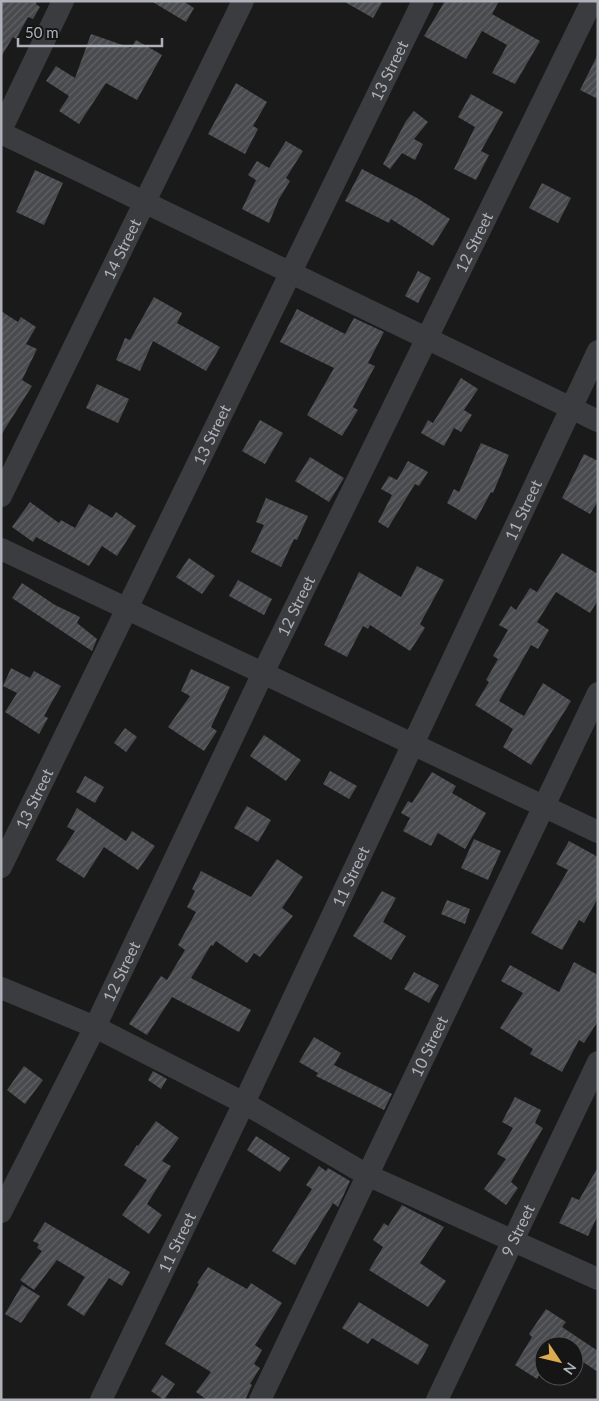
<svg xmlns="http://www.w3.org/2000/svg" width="599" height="1401" font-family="Lato,sans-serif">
  <defs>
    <pattern id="building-hatch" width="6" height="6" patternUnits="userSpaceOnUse" patternTransform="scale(1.25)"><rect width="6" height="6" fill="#494a4d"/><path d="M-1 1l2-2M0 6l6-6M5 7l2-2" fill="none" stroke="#616265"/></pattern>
  </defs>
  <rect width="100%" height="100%" fill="#1a1a1b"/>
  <g fill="url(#building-hatch)">
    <path d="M1,1H37L36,4L40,7L33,19L28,17L16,39L13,37L1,57Z"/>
    <path d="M151,1H183L194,8L186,22Z"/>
    <path d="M343,1H383L373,18Z"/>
    <path d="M445,1H499L492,14L540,41L515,84L492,73L507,45L482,31L466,59L424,36Z"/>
    <path d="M91,34L131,48L136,40L162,55L137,100L106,83L79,124L59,111L69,96L46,81L56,66L75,78Z"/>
    <path d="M598,54V99L580,90Z"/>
    <path d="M236,83L267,102L253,126L258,129L245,154L208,134Z"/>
    <path d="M471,94L503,112L481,151L489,155L476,180L454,169L475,127L458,117Z"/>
    <path d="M414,111L428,122L414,139L423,144L415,160L402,153L390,169L383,164L406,121Z"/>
    <path d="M286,141L303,151L286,178L290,181L279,199L269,223L242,209L256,180L248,175L257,161L269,168Z"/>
    <path d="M362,169L417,198L450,219L433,246L391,219L389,223L345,201Z"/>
    <path d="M35,170L63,183L44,225L16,212Z"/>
    <path d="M542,183L571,198L558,223L529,208Z"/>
    <path d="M418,271L431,278L418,303L405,296Z"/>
    <path d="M154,297L182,313L177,323L220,347L206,371L153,341L140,371L116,360L125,338L130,340Z"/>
    <path d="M297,309L345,334L354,318L384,332L368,363L375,366L353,407L358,410L342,436L307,415L334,368L280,342Z"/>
    <path d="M1,311L18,322L21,317L36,327L26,344L37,349L22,380L32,386L1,435Z"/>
    <path d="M461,378L478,389L464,410L472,415L461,432L454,428L444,446L421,433L428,420L433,423Z"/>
    <path d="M97,384L129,399L118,423L86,408Z"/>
    <path d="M260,420L283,433L265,464L242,451Z"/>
    <path d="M481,443L509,455L493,493L491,492L476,520L447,503L454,489L459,492Z"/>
    <path d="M584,454L598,461V501L590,514L562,498Z"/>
    <path d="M310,457L344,478L329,502L295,481Z"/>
    <path d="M408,461L428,472L419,486L415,484L388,528L378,522L392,495L381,489L389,476L397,480Z"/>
    <path d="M266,498L308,516L297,540L294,539L281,567L251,552L264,525L256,522Z"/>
    <path d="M30,502L59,523L61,520L75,528L89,504L112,518L116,512L136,526L117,556L102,546L89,566L36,537L33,542L12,527Z"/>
    <path d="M562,553L598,574V600L590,613L556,592L537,622L549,630L538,649L531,645L499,701L524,716L543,683L571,701L531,765L503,747L513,729L475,705L489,682L486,680L498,659L493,656L508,630L499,625L511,606L516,610L530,588L537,592Z"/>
    <path d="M189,558L215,576L202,594L176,577Z"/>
    <path d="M417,566L444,580L420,624L425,628L410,651L370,625L368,629L363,626L347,657L324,645L359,572L401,597Z"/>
    <path d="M238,580L272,599L264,615L229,596Z"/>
    <path d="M22,583L55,605L80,617L77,623L97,639L92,651L12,598Z"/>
    <path d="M11,668L30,678L34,671L61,686L44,716L48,718L39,734L5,712L17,693L3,686Z"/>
    <path d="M191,669L230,687L211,727L217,731L204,751L168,727L190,696L181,691Z"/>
    <path d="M125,728L137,737L126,752L114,743Z"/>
    <path d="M264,735L301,760L286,781L250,756Z"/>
    <path d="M330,771L357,786L349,799L323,784Z"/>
    <path d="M432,772L456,786L452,793L486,813L465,849L438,833L431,846L403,831L410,818L401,813L408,801L412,803Z"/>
    <path d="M85,776L104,787L95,803L76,792Z"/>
    <path d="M247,806L271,820L258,842L234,828Z"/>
    <path d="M77,808L126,841L132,831L155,846L138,870L104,847L84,878L56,860L75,831L67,827Z"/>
    <path d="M474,839L501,851L488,880L461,868Z"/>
    <path d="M569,841L598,857V898L584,923L579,920L562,950L531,933L568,870L556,864Z"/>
    <path d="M277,859L303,877L282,908L293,916L260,957L254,953L247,963L216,941L213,946L211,945L191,978L251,1010L239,1032L172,997L147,1035L129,1024L161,976L167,980L185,950L178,945L196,912L187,907L195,891L192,889L201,871L251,897Z"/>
    <path d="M382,891L396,898L383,922L406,936L391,960L353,936Z"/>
    <path d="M447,900L470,909L465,924L441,914Z"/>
    <path d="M574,962L598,975V1021L584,1043L579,1040L562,1072L530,1054L533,1049L500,1028L523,993L501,981L510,965L559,992Z"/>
    <path d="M414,972L439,985L429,1003L404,989Z"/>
    <path d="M314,1037L341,1053L334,1065L392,1094L384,1110L316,1076L318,1073L299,1062Z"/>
    <path d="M24,1066L43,1080L25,1104L7,1090Z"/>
    <path d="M153,1071L167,1079L161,1089L148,1080Z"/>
    <path d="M515,1097L541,1110L535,1123L543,1128L511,1182L518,1188L506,1205L484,1189L506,1159L497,1154L513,1128L502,1122Z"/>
    <path d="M156,1121L179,1138L162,1161L171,1166L147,1204L162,1215L149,1234L122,1215L147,1180L124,1165L137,1145L138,1146Z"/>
    <path d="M256,1136L290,1158L280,1172L247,1150Z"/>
    <path d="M319,1166L326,1171L328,1168L350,1181L338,1207L333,1203L295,1265L272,1251L312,1189L306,1185Z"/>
    <path d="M598,1167V1215L588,1236L559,1223L572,1197L579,1200Z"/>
    <path d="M402,1205L444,1227L420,1263L446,1281L428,1307L369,1270L383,1247L373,1240L384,1223L388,1226Z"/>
    <path d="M45,1222L130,1272L122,1286L109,1278L84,1316L67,1305L85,1277L57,1260L34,1290L20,1280L42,1251L37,1248L39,1244L33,1241Z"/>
    <path d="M208,1267L247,1289L251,1283L282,1303L255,1345L262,1350L254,1364L260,1368L250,1384L252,1385L245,1400H207L196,1392L211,1372L165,1344L199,1284L197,1283Z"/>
    <path d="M22,1285L40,1296L21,1323L5,1314Z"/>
    <path d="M359,1302L429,1345L418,1365L372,1338L368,1344L342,1328Z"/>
    <path d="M546,1309L566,1322L562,1327L598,1351V1372L574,1356V1346H544V1367L537,1379L515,1365L532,1337L529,1334Z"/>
    <path d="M162,1375L175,1384L164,1400L151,1391Z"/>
  </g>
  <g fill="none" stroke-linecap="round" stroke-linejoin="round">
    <g stroke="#3b3c40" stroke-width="22">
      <path d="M1,130L63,1"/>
      <path d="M1,133L598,421"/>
      <path id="s1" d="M1,496L243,1"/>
      <path d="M1,549L598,832"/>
      <path id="s2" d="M1,867L423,1"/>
      <path d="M1,988L95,1027L244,1103L367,1175L598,1279"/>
      <path id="s3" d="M1,1212L95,1027L263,673L592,1"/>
      <path id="s4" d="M101,1400L244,1103L598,351"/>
      <path id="s5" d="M260,1400L598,693"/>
      <path id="s6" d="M437,1400L598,1062"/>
    </g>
  </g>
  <g text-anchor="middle" stroke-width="4" stroke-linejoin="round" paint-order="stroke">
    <g font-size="16" fill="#aeb1b9" stroke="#151516">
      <text dy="6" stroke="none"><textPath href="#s2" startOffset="886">13 Street</textPath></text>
      <text dy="6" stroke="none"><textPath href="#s3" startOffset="1079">12 Street</textPath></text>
      <text dy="6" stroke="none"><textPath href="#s1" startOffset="275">14 Street</textPath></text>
      <text dy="6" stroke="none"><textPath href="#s2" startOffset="481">13 Street</textPath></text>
      <text dy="6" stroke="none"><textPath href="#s4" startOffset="985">11 Street</textPath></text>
      <text dy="6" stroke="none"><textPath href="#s3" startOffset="674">12 Street</textPath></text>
      <text dy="6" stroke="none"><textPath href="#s2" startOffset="76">13 Street</textPath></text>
      <text dy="6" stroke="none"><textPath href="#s4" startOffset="580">11 Street</textPath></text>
      <text dy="6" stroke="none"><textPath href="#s3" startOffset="269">12 Street</textPath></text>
      <text dy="6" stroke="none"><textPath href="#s5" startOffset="392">10 Street</textPath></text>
      <text dy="6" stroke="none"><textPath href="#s6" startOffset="188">9 Street</textPath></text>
      <text dy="6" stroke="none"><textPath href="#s4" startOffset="175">11 Street</textPath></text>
    </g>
  </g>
  <rect width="599" height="1401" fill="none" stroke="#aeb1b9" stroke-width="5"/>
  <g transform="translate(559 1361) rotate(125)"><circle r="24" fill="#151516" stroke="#525357"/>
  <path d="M0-4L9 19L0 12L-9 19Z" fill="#ddac50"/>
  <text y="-8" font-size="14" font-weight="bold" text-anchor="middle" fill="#aeb1b9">N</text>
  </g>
  <path d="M18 38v8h144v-8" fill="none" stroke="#aeb1b9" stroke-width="2.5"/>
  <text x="25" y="38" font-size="15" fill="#aeb1b9" stroke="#151516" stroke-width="4" paint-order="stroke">50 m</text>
</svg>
